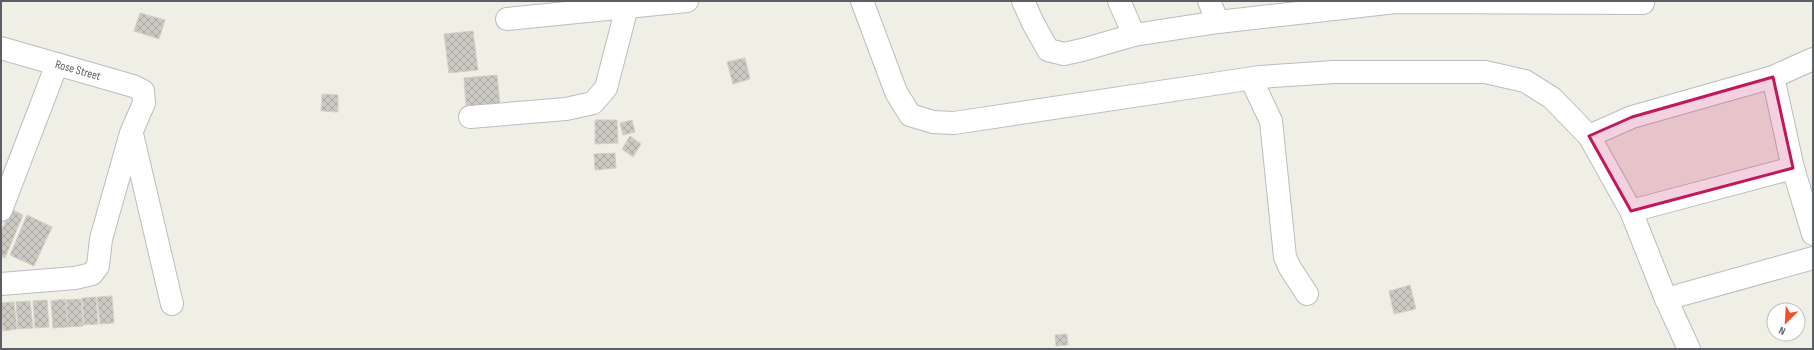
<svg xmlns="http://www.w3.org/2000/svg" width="1814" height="350" font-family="'Sofia Sans Condensed',sans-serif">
  <defs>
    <pattern id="building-cross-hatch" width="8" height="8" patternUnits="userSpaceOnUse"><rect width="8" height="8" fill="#cbc9c2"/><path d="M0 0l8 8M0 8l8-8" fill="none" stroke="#a8a7a1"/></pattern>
  </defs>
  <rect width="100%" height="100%" fill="#f0efe5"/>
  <g fill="url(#building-cross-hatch)" stroke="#d5d1c3">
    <path d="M140,13L165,20L159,39L134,31Z"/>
    <path d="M473,31L478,70L449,73L444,34Z"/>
    <path d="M745,58L750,79L733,84L727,62Z"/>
    <path d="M497,75L500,104L466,106L464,78Z"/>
    <path d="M322,94L338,95V112L321,111Z"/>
    <path d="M595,120H617L618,143L595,144Z"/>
    <path d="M632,120L635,132L623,135L620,123Z"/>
    <path d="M630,136L641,144L633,157L622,149Z"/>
    <path d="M615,153L616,168L595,170L594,154Z"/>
    <path d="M11,209L23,215L5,258L1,256V232Z"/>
    <path d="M27,215L52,227L34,266L10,255Z"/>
    <path d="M1410,285L1416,309L1394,314L1389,291Z"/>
    <path d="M112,296L114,323L100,324L97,297Z"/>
    <path d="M96,297L98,324L84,325L82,298Z"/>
    <path d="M65,299L68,327L53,328L51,301Z"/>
    <path d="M81,299L83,326L68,327L66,300Z"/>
    <path d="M47,300L49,327L35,328L33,301Z"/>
    <path d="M30,301L33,328L18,329L16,302Z"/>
    <path d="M14,302L17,329L3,331L1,303Z"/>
    <path d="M1067,334L1068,345L1056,346L1055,335Z"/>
  </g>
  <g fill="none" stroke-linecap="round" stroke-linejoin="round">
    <defs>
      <g id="minor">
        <path d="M862,1L896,92L910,115L933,122L954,123L1260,77L1334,72H1485L1525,81L1552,98L1589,136L1631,211L1666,299L1689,349"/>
        <path d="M1023,1L1033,23L1048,50L1064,54L1082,50L1134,35L1218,22L1396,2L1643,3"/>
        <path d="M1119,1L1134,35"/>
        <path d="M1209,1L1218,22"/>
        <path d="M507,19L687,1"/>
        <path d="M1,48L133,86L143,91L144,103L131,133L101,239L98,266L92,274L75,278L1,284"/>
        <path d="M1773,77L1793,168L1813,234"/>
        <path d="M1251,79L1271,121L1285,257L1290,268L1307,294"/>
        <path d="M470,117L566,109L593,103L606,88L627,7"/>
        <path d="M132,134L172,304"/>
        <path d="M1589,136L1632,117L1773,77L1813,59"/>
        <path d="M1,210L57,64"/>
        <path d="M1631,211L1793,168"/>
        <path d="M1666,299L1813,258"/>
      </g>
    </defs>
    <use href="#minor" stroke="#b9bcc1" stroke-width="24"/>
    <use href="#minor" stroke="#fff" stroke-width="22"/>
  </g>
  <path fill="#c2185b" fill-opacity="0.2" stroke="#c2185b" stroke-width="3" stroke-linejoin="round" d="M1773,77L1793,168L1631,211L1589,136L1632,117Z"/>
  <g text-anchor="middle" stroke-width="3" stroke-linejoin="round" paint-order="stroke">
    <g font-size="12" fill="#5c6066" stroke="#fff">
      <text transform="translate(78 70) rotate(16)" y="4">Rose Street</text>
    </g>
  </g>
  <rect width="1814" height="350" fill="none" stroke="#5c6066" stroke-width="4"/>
  <g transform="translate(1786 322) rotate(204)"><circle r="19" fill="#ffffff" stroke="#bebfc2"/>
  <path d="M0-3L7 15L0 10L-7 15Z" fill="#f35028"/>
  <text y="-6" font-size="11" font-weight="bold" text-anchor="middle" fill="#5c6066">N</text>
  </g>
</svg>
